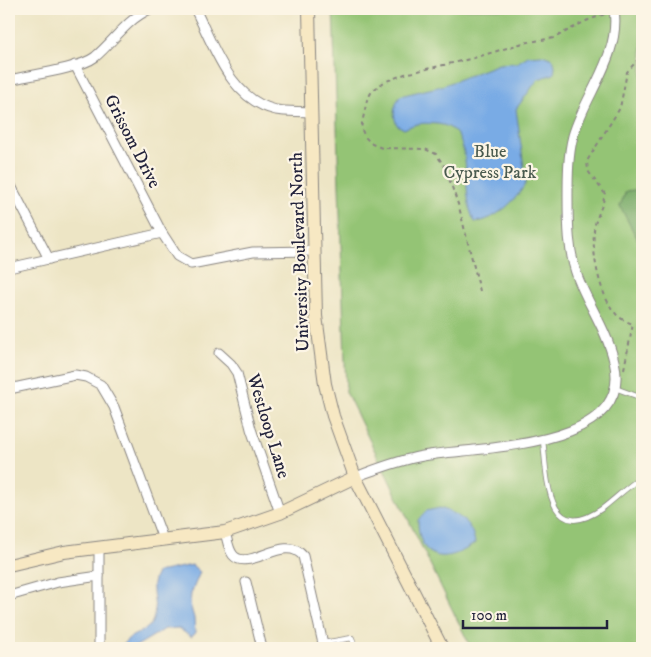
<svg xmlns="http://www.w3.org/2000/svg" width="651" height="657" font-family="'IM FELL DW Pica',serif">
  <rect width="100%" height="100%" fill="#fcf5e5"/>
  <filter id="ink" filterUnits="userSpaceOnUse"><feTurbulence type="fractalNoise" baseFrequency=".02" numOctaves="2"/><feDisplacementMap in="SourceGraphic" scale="10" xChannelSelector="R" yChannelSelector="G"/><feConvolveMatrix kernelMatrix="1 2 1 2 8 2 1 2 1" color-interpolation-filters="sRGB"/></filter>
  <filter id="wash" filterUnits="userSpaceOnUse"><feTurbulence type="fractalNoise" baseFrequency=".0096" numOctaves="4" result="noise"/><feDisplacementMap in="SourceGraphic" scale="20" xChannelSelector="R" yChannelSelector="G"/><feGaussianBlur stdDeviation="1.12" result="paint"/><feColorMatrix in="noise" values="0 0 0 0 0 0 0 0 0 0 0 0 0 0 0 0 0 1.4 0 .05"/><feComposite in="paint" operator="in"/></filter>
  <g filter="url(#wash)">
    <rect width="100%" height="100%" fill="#ede5c5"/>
    <path fill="#94c474" stroke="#5b7358" d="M333,9H642V648H471L346,392Z"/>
    <path fill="#7a6" stroke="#4c6650" d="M642,189V248L620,206L626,191Z"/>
    <g fill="#79abe5" stroke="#4e6690">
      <path d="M542,55L553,59L555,66L554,74L538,79L516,109L526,182C518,199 495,221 475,222C458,195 479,128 438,124C423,123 419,122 404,129L397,125C392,113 394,107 400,96L442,86L499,64L517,63L528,56Z"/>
      <path d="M440,508C459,515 472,522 475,543C446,565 418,561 418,520L426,511Z"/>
      <path d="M192,565L200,572L191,594L190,604L194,618L195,634L191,637L178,628L165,629L133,648L126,647L124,643C131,633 147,633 152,622C160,605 146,587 158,572Z"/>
    </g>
  </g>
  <g filter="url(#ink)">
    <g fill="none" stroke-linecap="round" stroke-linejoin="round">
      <defs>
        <g id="lane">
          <path d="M615,388L642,398"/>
          <path d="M543,440C547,475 546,548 603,508C616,498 628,486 642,477"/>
          <path d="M323,643L352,638L355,648"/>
        </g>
        <g id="street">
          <path d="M195,9C214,46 230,100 276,110C287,112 300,111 311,112"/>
          <path d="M75,65L162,233L177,256L191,264L253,252L314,251"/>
          <path d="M9,80C30,75 79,69 95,57C114,41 126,20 150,9"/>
          <path d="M9,182L49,259"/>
          <path d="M9,268L162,233"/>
          <path d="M219,353L231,364L237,373L251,429L280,513"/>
          <path d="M9,389L75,375L86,377L101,385L114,407L163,539"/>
          <path d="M355,477C377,469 399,460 423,456C476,446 636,451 614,361C607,331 589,306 578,278C568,252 568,224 568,196C568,177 568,155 573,136C585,94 621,56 614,9"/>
          <path d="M225,532C227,538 228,549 233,555C248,573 285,533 303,556L324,648"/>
          <path d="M99,548V648"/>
          <path d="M246,582L262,648"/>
          <path d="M9,596L58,582L99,576"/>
        </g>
        <g id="secondary">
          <path d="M309,9L316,316L325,384L333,416L355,477L442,648"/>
          <path d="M9,565L64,552L225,532L280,513L355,477"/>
        </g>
      </defs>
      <use href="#lane" stroke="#888480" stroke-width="6"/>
      <use href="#street" stroke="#888480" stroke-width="11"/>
      <use href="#secondary" stroke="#888480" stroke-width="14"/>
      <g stroke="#888480" stroke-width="2" stroke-dasharray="4 4" stroke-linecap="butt">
        <path d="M622,12L642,11"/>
        <path d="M480,291L459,207L445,167L436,154L425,149L382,148L372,144L365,137L361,128L367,100L372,91L384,82L405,74L474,58L523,43L554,38L586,21L605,14"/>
        <path d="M624,369L633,324C627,322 619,318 616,314C599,296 590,247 595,224C598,214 603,205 605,194L588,171L587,161L620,108L627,72L642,55"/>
      </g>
      <use href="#lane" stroke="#fff" stroke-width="4.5"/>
      <use href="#street" stroke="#fff" stroke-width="9"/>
      <use href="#secondary" stroke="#f7e8c3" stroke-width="12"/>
    </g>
  </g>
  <g text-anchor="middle" stroke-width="4.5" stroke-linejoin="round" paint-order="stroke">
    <g font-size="18" fill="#22223b" stroke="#fcf5e5">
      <text transform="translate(133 141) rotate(63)" y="6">Grissom Drive</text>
      <text transform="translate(299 252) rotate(-92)" y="6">University Boulevard North</text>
      <text transform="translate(269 426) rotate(73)" y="6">Westloop Lane</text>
    </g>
    <g font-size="18" fill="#4a5b4f" stroke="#fcf5e5">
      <text x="490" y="157">Blue<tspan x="490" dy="21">Cypress Park</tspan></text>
    </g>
  </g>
  <rect width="651" height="657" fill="none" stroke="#fcf5e5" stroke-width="30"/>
  <path d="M463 620v8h144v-8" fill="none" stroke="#22223b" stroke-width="2.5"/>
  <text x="471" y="620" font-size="15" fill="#22223b" stroke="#fcf5e5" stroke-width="4" paint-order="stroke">100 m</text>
</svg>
